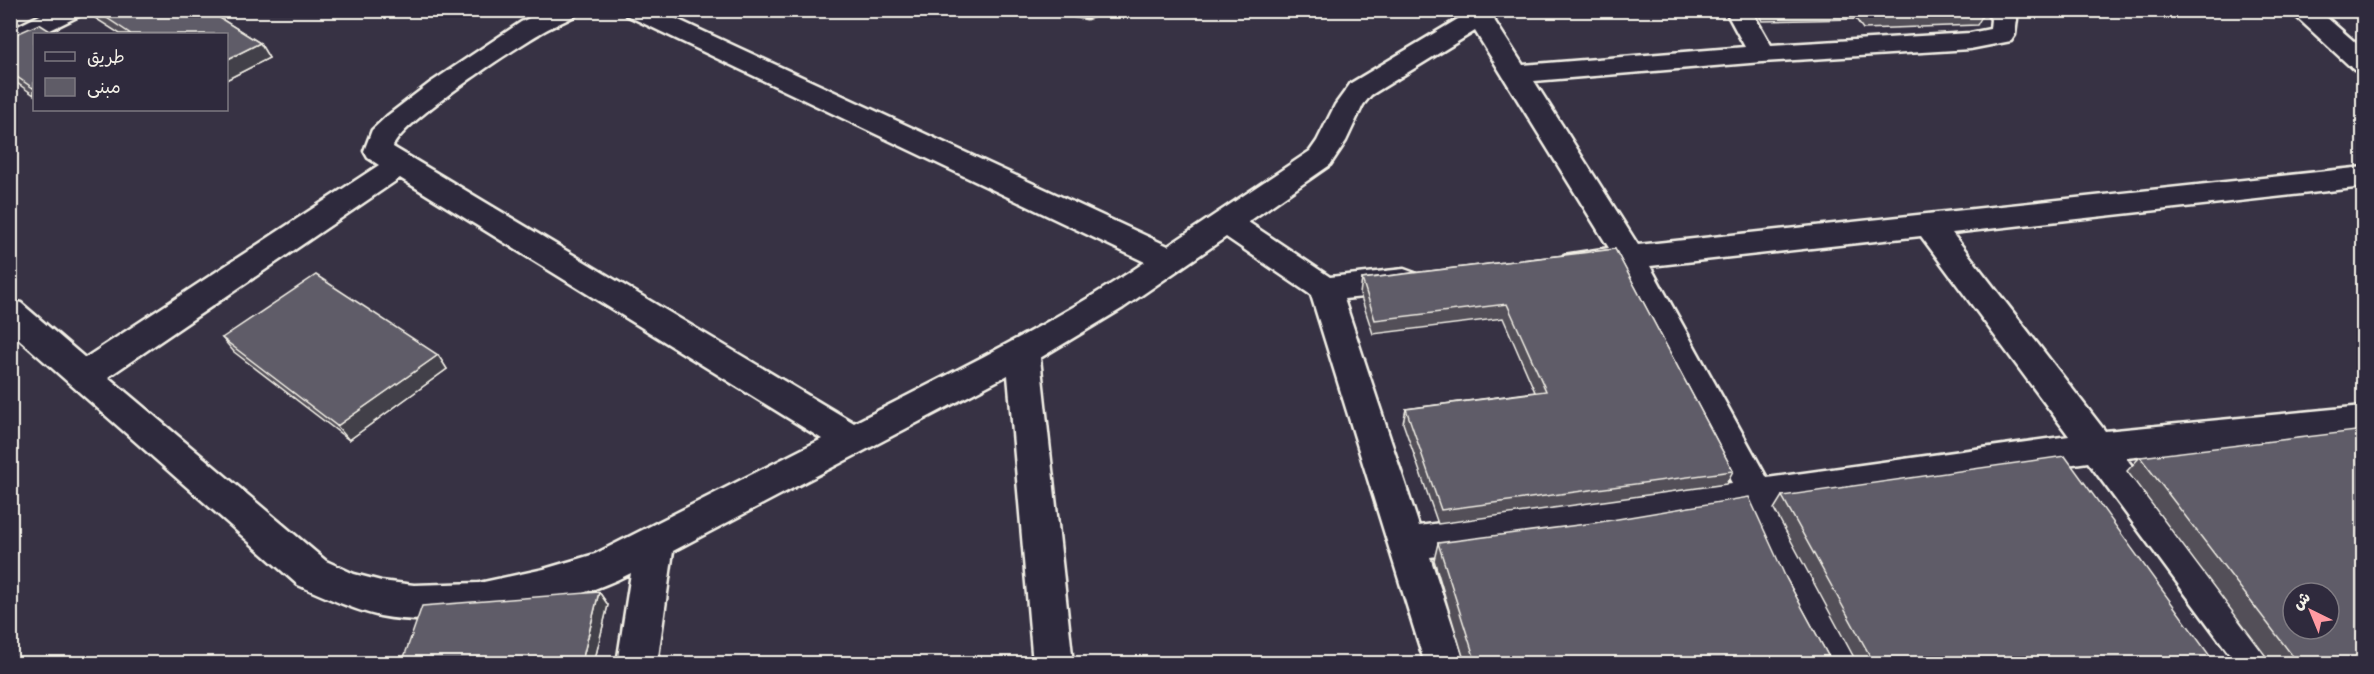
<svg xmlns="http://www.w3.org/2000/svg" width="2374" height="674" font-family="'Indie Flower','Playpen Sans Arabic',sans-serif">
  <rect width="100%" height="100%" fill="#373244"/>
  <filter id="ink" filterUnits="userSpaceOnUse"><feTurbulence type="fractalNoise" baseFrequency=".0167" numOctaves="2"/><feDisplacementMap in="SourceGraphic" scale="12" xChannelSelector="R" yChannelSelector="G"/><feConvolveMatrix kernelMatrix="1 2 1 2 8 2 1 2 1" color-interpolation-filters="sRGB"/></filter>
  <g filter="url(#ink)">
    <g fill="none" stroke-linecap="round" stroke-linejoin="round">
      <defs>
        <g id="minor">
          <path d="M50,10H85L81,15L42,34H34V38L10,48V30Z"/>
          <path d="M546,10H580L576,15C564,22 550,27 539,34C512,50 400,123 393,147L854,423C953,372 1053,324 1145,262L626,15L622,10H657L1168,246L1310,151L1317,141L1335,105L1351,83L1473,10H1505L1494,20L1523,65L1745,47L1725,10H1751L1771,45L1970,33L1990,29L1991,19L1984,10H2011L2017,19L2015,35L2011,41L1970,49L1762,62L1534,81L1638,245L2364,167V187L1952,233L2105,431L2364,406V434L2126,458L2275,651L2281,664H2237L2088,462L1783,506L1868,664H1827L1747,511L1430,557L1465,664H1425L1311,295L1226,237L1123,308L1040,358L1073,664H1033L1008,375L673,551L657,664H617L631,573C567,606 451,630 380,616C351,609 326,597 298,585L10,331V300L21,303L85,358L379,165L368,158L364,151L372,130L387,116L430,83L521,22ZM1475,31L1609,248L1564,255L1559,263L1564,271L1575,274L1621,269L1732,483L1419,526L1344,299L1404,293L1415,289L1420,281L1415,273L1404,269L1330,277L1248,222L1330,165L1346,141L1363,105L1371,95ZM400,178L822,439L595,554L544,569L479,583L414,585L381,581L354,574L326,561L108,377ZM1921,236L2069,436L1767,478L1650,266Z"/>
          <path d="M1066,10H1100L1096,15L1087,18L1070,15Z"/>
          <path d="M2289,10H2318L2364,50V72L2354,70Z"/>
        </g>
      </defs>
      <use href="#minor" stroke="#f4f1e8" stroke-width="5"/>
      <use href="#minor" fill="#2f2a3d" fill-rule="evenodd"/>
    </g>
    <g fill="#524f59" stroke="#f4f1e8" stroke-width="1.5">
      <path d="M90,10H207L260,43L269,58L226,80V34H120L95,18Z"/>
      <path d="M1757,10H1984L1985,11L1977,25L1863,29L1856,19L1762,21Z"/>
      <path d="M34,34V95L10,78V37Z"/>
      <path d="M1615,249L1733,471L1726,484L1438,524L1403,423L1406,409L1535,392L1503,318L1373,334L1360,294L1362,279Z"/>
      <path d="M222,338L438,355L447,369L349,440L234,352Z"/>
      <path d="M2140,457L2364,663H2271L2127,471Z"/>
      <path d="M1782,496L2215,663H1857L1774,509Z"/>
      <path d="M1438,543L1786,578L1832,663H1465L1434,560Z"/>
      <path d="M599,592L608,605L594,663H402Z"/>
    </g>
    <g fill="#424048" stroke="#f4f1e8" stroke-width="1.5">
      <path d="M260,43L269,58L226,80V60Z"/>
      <path d="M438,355L447,369L349,440L337,426Z"/>
      <path d="M599,592L608,605L594,663H584L582,661Z"/>
    </g>
    <g fill="#5f5c67" stroke="#f4f1e8" stroke-width="1.5" fill-rule="evenodd">
      <path d="M95,10H207L260,43L226,60V34H131Z"/>
      <path d="M1867,10H1984L1985,11L1869,14Z"/>
      <path d="M39,24L55,34H34V87L33,88L10,72V37Z"/>
      <path d="M1615,249L1733,471L1441,510L1406,409L1546,391L1507,304L1375,320L1362,279Z"/>
      <path d="M316,275L438,355L337,426L222,338Z"/>
      <path d="M2364,430V663H2298L2140,457ZM2293,593H2329V629H2293Z"/>
      <path d="M2065,456L2215,663H1874L1782,496Z"/>
      <path d="M1749,497L1786,578L1832,663H1476L1438,543L1594,523Z"/>
      <path d="M599,592L582,661L550,663H402L422,606Z"/>
    </g>
  </g>
  <rect width="2374" height="674" fill="none" stroke="#2f2a3d" stroke-width="36"/>
  <rect x="18" y="18" width="2338" height="638" fill="none" stroke="#f4f1e8" stroke-width="2" filter="url(#ink)"/>
  <rect x="33" y="33" width="195" height="78" fill="#2f2a3d" stroke="#7e7a81" stroke-width="1.5"/>
  <rect x="45" y="52" width="30" height="9" fill="#2f2a3d" stroke="#7e7a81" stroke-width="1.5"/>
  <text x="87" y="63" font-size="18" fill="#f4f1e8">طريق</text>
  <rect x="45" y="78" width="30" height="18" fill="#5f5c67" stroke="#7e7a81" stroke-width="1.5"/>
  <text x="87" y="93" font-size="18" fill="#f4f1e8">مبنى</text>
  <g transform="translate(2311 611) rotate(317)"><circle r="28" fill="#2f2a3d" stroke="#7e7a81" stroke-width="1.5"/>
  <path d="M0-4.5L10 22L0 15L-10 22Z" fill="#ff9aa2"/>
  <text y="-9" font-size="16" font-weight="bold" text-anchor="middle" fill="#f4f1e8">ش</text>
  </g>
</svg>
